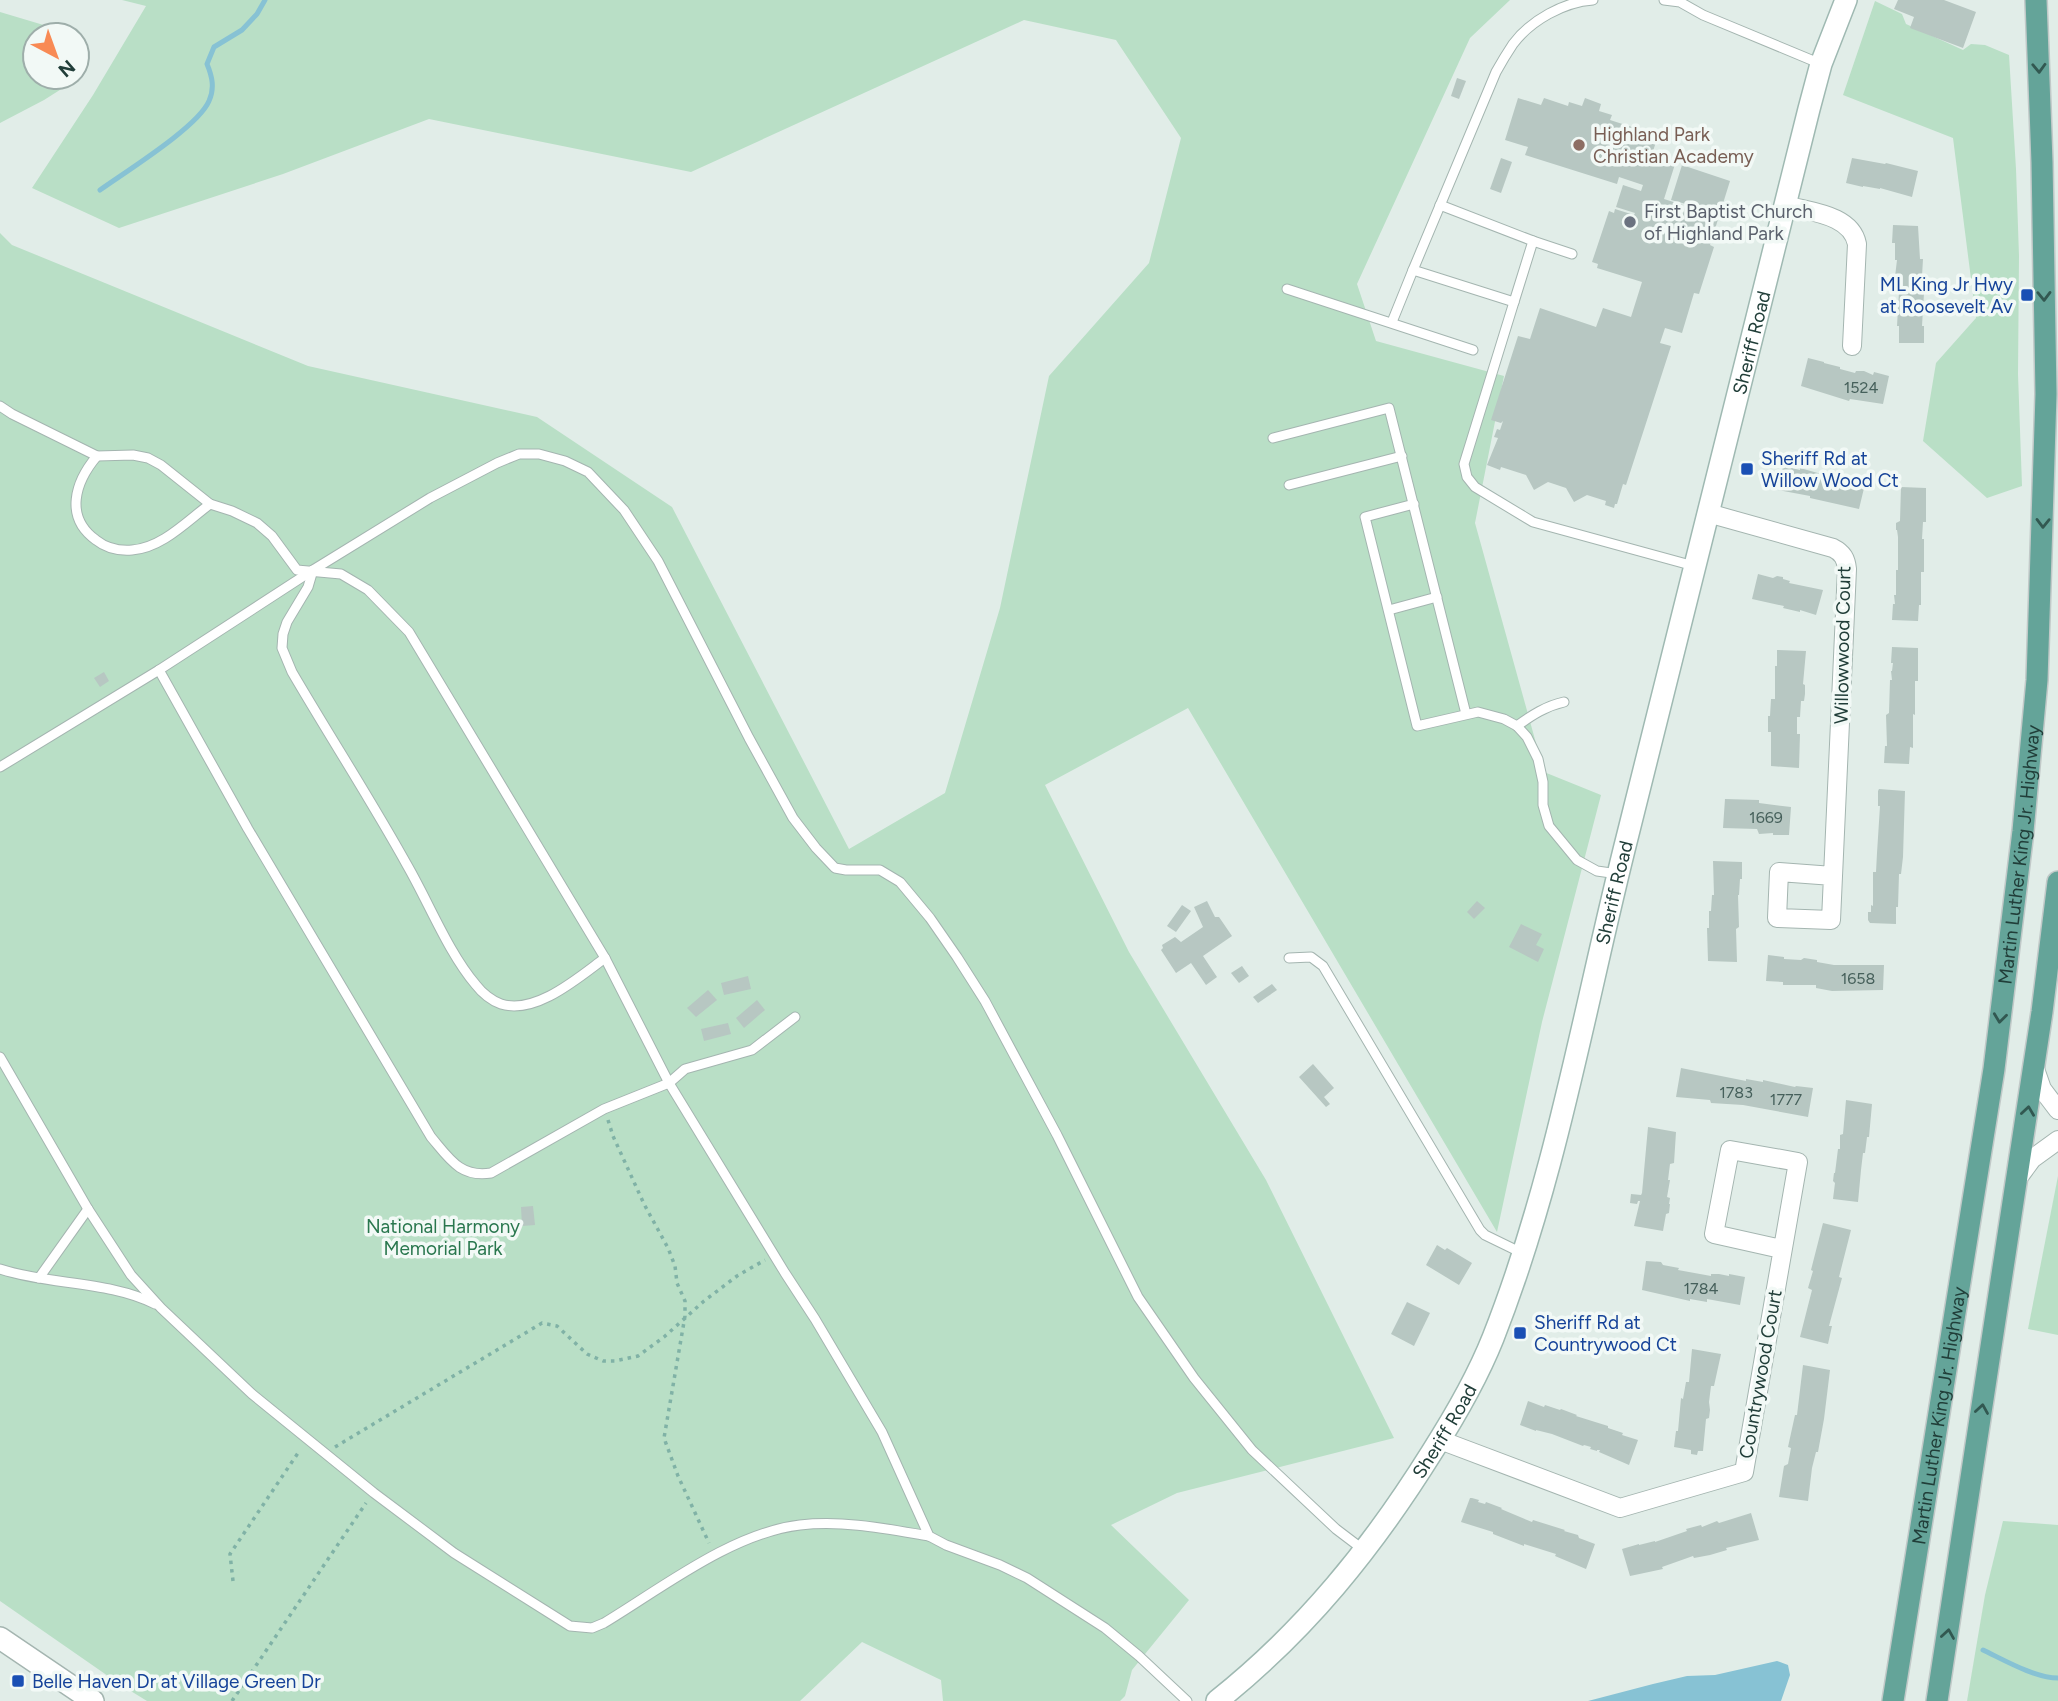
<svg xmlns="http://www.w3.org/2000/svg" width="2058" height="1701" font-family="Figtree,sans-serif">
  <rect width="100%" height="100%" fill="#e1ede8"/>
  <g fill="#b9dfc6">
    <path d="M122,0H1510L1470,38L1357,284L1376,341L1504,376L1475,523L1544,772L1601,795L1542,1022L1497,1232L1188,708L1045,785L1129,952L1266,1180L1394,1438L1177,1493L1111,1525L1189,1600L1132,1670L1125,1696L1120,1701H943L941,1680L862,1642L800,1701H147L121,1685L0,1601V233L12,245L308,366L537,417L672,507L849,849L945,793L1000,608L1049,376L1149,263L1181,138L1116,40L1024,20L691,172L429,119L283,174L119,228L32,188L93,95L146,6Z"/>
    <path d="M1875,1L1902,14L1906,24L1963,50L1971,44L1985,45L2009,55L2016,169L2019,256L2018,374L2022,486L1987,498L1923,441L1936,363L1976,318L1953,138L1843,95Z"/>
    <path d="M0,12L77,35H35V77H74V81L44,100L0,123Z"/>
    <path d="M2058,1176V1335L2028,1329Z"/>
    <path d="M2003,1521L2058,1525V1701H1967L1985,1595Z"/>
  </g>
  <path fill="#87c2d4" d="M1777,1661L1788,1665L1790,1675L1781,1701H1588L1653,1684L1687,1676L1715,1675Z"/>
  <g fill="none" stroke-linecap="round" stroke-linejoin="round">
    <g stroke="#87c2d4" stroke-width="5">
      <path d="M100,190C125,172 198,127 209,101C215,88 212,76 207,64L214,47L242,30L257,14L265,0"/>
      <path d="M1983,1650C2004,1660 2035,1678 2058,1678"/>
    </g>
  </g>
  <g fill="#b7c7c2">
    <path d="M1898,0H1944L1976,12L1963,48L1910,28L1914,17L1894,9Z"/>
    <path d="M1457,78L1466,81L1459,99L1451,96Z"/>
    <path d="M1518,98L1541,105L1544,98L1568,106L1569,102L1582,106L1585,98L1601,104L1599,111L1612,115L1610,120L1635,128L1633,135L1656,142L1652,154L1676,161L1664,199L1683,205L1679,216L1682,217L1686,204L1671,200L1682,165L1730,181L1710,245L1714,247L1699,294L1694,293L1682,333L1665,328L1660,343L1671,346L1626,485L1623,484L1617,504H1615L1614,508L1605,505L1606,501L1587,495L1574,502L1566,488L1548,482L1534,490L1526,475L1501,467L1500,470L1487,465L1498,438L1494,437L1497,429L1500,430L1503,421L1501,423L1491,420L1518,336L1530,339L1540,308L1596,327L1603,308L1631,317L1642,282L1597,268L1598,264L1592,262L1609,211L1614,213L1615,209L1634,215L1635,213L1616,207L1623,185L1641,191L1643,185L1619,177L1617,184L1525,155L1528,147L1505,140Z"/>
    <path d="M1501,158L1512,162L1501,193L1490,189Z"/>
    <path d="M1852,158L1885,164L1886,163L1918,171L1912,197L1880,188V189L1863,186V187L1846,183Z"/>
    <path d="M1893,225L1918,226L1920,259H1923L1921,293H1924L1922,326H1924V343H1899V326H1897L1899,292H1896V286L1894,285L1897,260H1895V243H1892Z"/>
    <path d="M1808,358L1824,362V363L1840,367V369L1855,373L1856,371H1864L1873,375L1874,372L1889,376L1883,404L1850,399L1849,401L1801,386Z"/>
    <path d="M1783,466L1800,470V468L1832,477V475L1865,484L1859,509L1810,498V496L1778,490Z"/>
    <path d="M1901,487L1926,488V522H1923L1922,539H1924V572H1921V605H1919L1918,621L1892,620L1893,604H1895L1894,595H1896V570H1898V537L1897,530H1896V523L1900,521Z"/>
    <path d="M1758,574L1773,578L1777,576L1783,577V579L1790,581L1789,583L1823,590L1816,615L1800,610V612L1783,608L1784,606L1752,599Z"/>
    <path d="M1892,647L1918,648V681H1915V715L1913,714V748L1910,747L1909,764L1884,763L1885,746H1887L1886,715L1889,713L1890,680H1892L1891,671H1892L1893,663H1891Z"/>
    <path d="M1777,650L1806,651L1803,684L1805,685V694L1804,701H1801L1800,717H1797V734H1800L1799,768L1771,766V732H1768V716H1770L1771,699H1775V666H1777Z"/>
    <path d="M104,672L109,681L100,687L94,678Z"/>
    <path d="M1879,789L1905,791L1903,857L1901,874H1899L1898,907H1896V924L1870,923L1868,920V912H1871V905L1873,906V872H1876L1877,853L1880,806H1878V791Z"/>
    <path d="M1725,799L1759,800V803L1791,807L1789,835H1773V833L1759,834L1757,829L1723,828Z"/>
    <path d="M1713,861L1742,862V879H1740L1739,895H1738L1739,927L1736,929L1737,962L1708,961L1707,928H1709V911H1711L1712,895H1714Z"/>
    <path d="M1207,901L1215,917H1219L1232,936L1203,956L1217,977L1206,985L1191,963L1176,973L1161,950L1163,948L1162,945L1175,937L1181,942L1203,927L1194,907Z"/>
    <path d="M1477,901L1485,908L1474,919L1467,912Z"/>
    <path d="M1182,905L1191,911L1176,932L1167,926Z"/>
    <path d="M1521,924L1542,934L1536,945L1544,949L1538,962L1509,947Z"/>
    <path d="M1768,955L1784,957V959L1801,960L1804,958L1817,960V962L1834,965H1884L1883,990L1832,991L1816,988V985H1783V982L1766,981Z"/>
    <path d="M1242,966L1249,976L1239,983L1231,973Z"/>
    <path d="M748,976L751,989L724,995L721,983Z"/>
    <path d="M1272,984L1277,990L1258,1003L1253,997Z"/>
    <path d="M708,990L717,1000L696,1017L687,1008Z"/>
    <path d="M757,1000L765,1010L744,1028L736,1018Z"/>
    <path d="M728,1023L731,1034L704,1041L701,1029Z"/>
    <path d="M1313,1064L1334,1088L1324,1097L1330,1104L1326,1107L1299,1077Z"/>
    <path d="M1681,1068L1746,1081V1079L1763,1082V1080L1795,1087L1796,1086L1813,1088L1808,1117L1743,1105L1711,1103L1710,1100L1676,1097Z"/>
    <path d="M1846,1100L1872,1104L1869,1137H1867L1865,1153H1863L1861,1170L1858,1202L1833,1199L1835,1183L1833,1181L1834,1173H1835L1838,1149H1840V1135L1843,1134Z"/>
    <path d="M1648,1127L1676,1132L1674,1163L1670,1164L1668,1180H1670L1667,1197L1670,1198L1669,1204H1670L1669,1213L1666,1214L1663,1231L1634,1226L1640,1201H1638L1637,1204L1630,1203L1631,1194L1641,1195L1642,1193Z"/>
    <path d="M533,1206L535,1225L522,1226L521,1207Z"/>
    <path d="M1823,1223L1851,1230L1839,1277L1842,1278L1829,1326H1832L1828,1344L1800,1337L1812,1290L1808,1288L1813,1271L1811,1270Z"/>
    <path d="M1437,1245L1445,1250L1447,1248L1472,1263L1459,1285L1426,1265Z"/>
    <path d="M1646,1261L1661,1262L1663,1265L1679,1268L1678,1270L1711,1276V1274H1719L1729,1276V1274L1745,1277L1740,1305L1707,1299V1302L1690,1299V1301L1642,1290Z"/>
    <path d="M1407,1302L1430,1313L1414,1346L1391,1334Z"/>
    <path d="M1692,1349L1721,1354L1714,1386H1711L1709,1402L1710,1410L1709,1418L1706,1419L1703,1451H1698L1697,1455L1691,1454V1450L1674,1447L1676,1431H1678L1681,1398L1683,1399L1686,1382H1689Z"/>
    <path d="M1803,1365L1830,1370L1824,1419L1818,1452H1816L1812,1468L1808,1501L1779,1497L1784,1466L1788,1464L1791,1448L1788,1447L1795,1415H1797Z"/>
    <path d="M1528,1401L1544,1407L1545,1405L1560,1410L1561,1409L1577,1415L1576,1416L1608,1426V1428L1623,1433L1622,1435L1638,1440L1629,1465L1599,1452L1600,1450H1597V1451L1590,1449L1591,1447L1584,1445L1583,1446L1552,1434L1536,1430V1431L1520,1425Z"/>
    <path d="M1470,1498H1472L1479,1500L1478,1502L1485,1504L1486,1502L1502,1508L1501,1509L1532,1522L1533,1520L1565,1530L1564,1531L1578,1535L1579,1538L1595,1544L1586,1569L1555,1556L1556,1554L1524,1544V1546L1493,1534V1532L1461,1522Z"/>
    <path d="M1751,1513L1759,1540L1726,1548L1727,1550L1710,1555L1694,1558L1693,1556L1662,1567L1663,1569L1630,1576L1622,1549L1639,1544V1545L1655,1541V1542L1687,1531L1686,1529L1701,1525L1702,1527L1717,1521L1719,1523Z"/>
  </g>
  <g fill="none" stroke-linecap="round" stroke-linejoin="round">
    <defs>
      <g id="service">
        <path d="M1593,0C1564,2 1531,20 1513,44C1507,53 1501,63 1496,72L1413,270L1514,302L1464,464L1467,477L1475,487L1533,522L1694,566"/>
        <path d="M1664,0L1680,2L1703,15L1821,64"/>
        <path d="M1440,205L1533,241L1514,302"/>
        <path d="M1533,241L1572,254"/>
        <path d="M1287,289L1473,350"/>
        <path d="M1392,322L1413,270"/>
        <path d="M0,406L12,414L97,456L133,455L148,458L161,465L210,504L232,511L257,523L272,536L297,570L341,574L368,590L409,632L605,958L669,1083L785,1273L815,1319L882,1432L929,1536L946,1545L1000,1565L1027,1578L1105,1628L1139,1656L1187,1701"/>
        <path d="M1273,438L1389,408L1466,714"/>
        <path d="M97,456C75,482 64,517 96,540C106,548 119,551 132,550C162,548 187,521 210,504"/>
        <path d="M1289,485L1402,456"/>
        <path d="M1414,504L1365,517L1417,726L1478,712L1504,719L1517,726L1527,737L1538,759L1543,782V805L1549,826L1577,860L1597,871L1618,874"/>
        <path d="M313,570L308,587L287,622L283,634L282,648L292,672C330,737 371,800 407,865C429,903 448,952 476,985C482,993 492,1001 501,1004C536,1015 579,977 605,958"/>
        <path d="M1389,610L1437,597"/>
        <path d="M159,670L248,829L431,1137C449,1158 460,1178 491,1173L604,1109L669,1083L685,1069L752,1050L795,1017"/>
        <path d="M1517,726C1532,715 1546,706 1564,702"/>
        <path d="M0,767L159,670L313,570L430,498L497,463L519,454H539L565,461L588,472L624,510L658,561L749,738L793,818L816,848L835,868L846,870H880L900,882L930,918L957,957L985,1001L1057,1135L1138,1297L1194,1378L1252,1450L1336,1529L1365,1551"/>
        <path d="M1289,958L1311,957L1323,966L1480,1230L1485,1235L1522,1253"/>
        <path d="M0,1057L88,1209L131,1275L161,1308L252,1394L374,1493L454,1553L570,1626L592,1628L604,1623C662,1588 732,1533 800,1525C844,1520 887,1529 929,1536"/>
        <path d="M0,1269C48,1285 111,1281 155,1304"/>
        <path d="M39,1278L88,1209"/>
      </g>
      <g id="minor">
        <path d="M1785,205C1809,212 1851,214 1857,244L1852,346"/>
        <path d="M1708,513L1833,548C1843,553 1846,559 1847,569L1833,876L1831,920L1777,918L1779,872L1833,876"/>
        <path d="M2034,1066L2042,1089L2058,1110"/>
        <path d="M2018,1178L2032,1159L2058,1140"/>
        <path d="M1440,1440L1620,1508L1744,1472L1798,1162L1730,1150L1714,1234L1781,1249"/>
      </g>
      <path id="tertiary" d="M0,1638L93,1701"/>
      <g id="secondary">
        <path id="s1" d="M1217,1701C1306,1630 1372,1548 1432,1452C1455,1416 1477,1378 1493,1338C1557,1176 1585,1003 1628,834C1690,593 1749,351 1809,109L1821,64L1846,0"/>
      </g>
      <g id="primary">
        <path id="s2" d="M1893,1701L1994,1069L2023,831L2037,680L2046,394L2042,162L2036,0"/>
        <path d="M1937,1701L2042,1012L2058,882"/>
      </g>
    </defs>
    <use href="#service" stroke="#a4b5b0" stroke-width="11"/>
    <use href="#minor" stroke="#a4b5b0" stroke-width="20"/>
    <use href="#tertiary" stroke="#a4b5b0" stroke-width="24"/>
    <use href="#secondary" stroke="#9fb9b2" stroke-width="24"/>
    <use href="#primary" stroke="#c1c9c8" stroke-width="24"/>
    <g stroke="#80b2a6" stroke-width="3.5" stroke-dasharray="3.5 5" stroke-linecap="butt">
      <path d="M608,1120L613,1136L644,1204L668,1248L675,1266L677,1283L685,1301V1316L664,1438L678,1476L709,1543"/>
      <path d="M335,1447L542,1323L557,1326L587,1354L603,1361H615L638,1356L664,1337L704,1301L737,1276L765,1260"/>
      <path d="M233,1581L230,1554L300,1450"/>
      <path d="M232,1701L366,1503"/>
    </g>
    <use href="#service" stroke="#fff" stroke-width="9"/>
    <use href="#minor" stroke="#fff" stroke-width="18"/>
    <use href="#tertiary" stroke="#fff" stroke-width="21"/>
    <use href="#secondary" stroke="#fff" stroke-width="21"/>
    <use href="#primary" stroke="#64a499" stroke-width="21"/>
  </g>
  <defs><path id="oneway-chevron" d="M-2-3.5L2.5 0L-2 3.5" fill="none" stroke-width="1.6" stroke-linecap="round" stroke-linejoin="round" transform="scale(1.75)"/></defs>
  <g stroke="#325851">
    <use href="#oneway-chevron" transform="translate(2039 68) rotate(88)"/>
    <use href="#oneway-chevron" transform="translate(2044 296) rotate(89)"/>
    <use href="#oneway-chevron" transform="translate(2043 523) rotate(91)"/>
    <use href="#oneway-chevron" transform="translate(2000 1018) rotate(97)"/>
    <use href="#oneway-chevron" transform="translate(2028 1111) rotate(-82)"/>
    <use href="#oneway-chevron" transform="translate(1982 1409) rotate(-81)"/>
    <use href="#oneway-chevron" transform="translate(1948 1634) rotate(-81)"/>
  </g>
  <circle fill="#8d6e63" stroke="#f2f9f6" stroke-width="2.5" cx="1579" cy="145" r="7"/>
  <circle fill="#6b7280" stroke="#f2f9f6" stroke-width="2.5" cx="1630" cy="222" r="7"/>
  <g fill="#1a4fb4" stroke="#f2f9f6" stroke-width="2.5">
    <rect x="2020" y="288" width="14" height="14" rx="3.5"/>
    <rect x="1740" y="462" width="14" height="14" rx="3.5"/>
    <rect x="1513" y="1326" width="14" height="14" rx="3.5"/>
    <rect x="11" y="1674" width="14" height="14" rx="3.5"/>
  </g>
  <g text-anchor="middle" stroke-width="7" stroke-linejoin="round" paint-order="stroke">
    <g font-size="16" fill="#46605b">
      <text x="1861" y="393">1524</text>
      <text x="1766" y="823">1669</text>
      <text x="1858" y="984">1658</text>
      <text x="1736" y="1098">1783</text>
      <text x="1786" y="1105">1777</text>
      <text x="1701" y="1294">1784</text>
    </g>
    <g font-size="19" fill="#785e54" stroke="#f2f9f6" text-anchor="start">
      <text x="1593" y="141">Highland Park<tspan x="1593" dy="22">Christian Academy</tspan></text>
    </g>
    <g font-size="19" fill="#5b616d" stroke="#f2f9f6" text-anchor="start">
      <text x="1644" y="218">First Baptist Church<tspan x="1644" dy="22">of Highland Park</tspan></text>
    </g>
    <g font-size="19" fill="#164399" stroke="#f2f9f6" text-anchor="start">
      <text x="2013" y="291" text-anchor="end">ML King Jr Hwy<tspan x="2013" dy="22">at Roosevelt Av</tspan></text>
      <text x="1761" y="465">Sheriff Rd at<tspan x="1761" dy="22">Willow Wood Ct</tspan></text>
      <text x="1534" y="1329">Sheriff Rd at<tspan x="1534" dy="22">Countrywood Ct</tspan></text>
      <text x="32" y="1688">Belle Haven Dr at Village Green Dr</text>
    </g>
    <g font-size="19" fill="#213e39" stroke="#f2f9f6">
      <text dy="7" stroke="none"><textPath href="#s1" startOffset="1489">Sheriff Road</textPath></text>
      <text transform="translate(1842 645) rotate(-89)" y="7">Willowwood Court</text>
      <text dy="7" stroke="none"><textPath href="#s2" startOffset="856">Martin Luther King Jr. Highway</textPath></text>
      <text dy="7" stroke="none"><textPath href="#s1" startOffset="922">Sheriff Road</textPath></text>
      <text transform="translate(1760 1374) rotate(-80)" y="7">Countrywood Court</text>
      <text dy="7" stroke="none"><textPath href="#s2" startOffset="289">Martin Luther King Jr. Highway</textPath></text>
      <text dy="7" stroke="none"><textPath href="#s1" startOffset="355">Sheriff Road</textPath></text>
    </g>
    <g font-size="19" fill="#29774e" stroke="#f2f9f6">
      <text x="443" y="1233">National Harmony<tspan x="443" dy="22">Memorial Park</tspan></text>
    </g>
  </g>
  <g transform="translate(56 56) rotate(139)"><circle r="33" fill="#f2f9f6" stroke="#9eaeaa" stroke-width="2"/>
  <path d="M0-5L12 26L0 18L-12 26Z" fill="#f88a54"/>
  <text y="-10" font-size="19" font-weight="bold" text-anchor="middle" fill="#213e39">N</text>
  </g>
</svg>
